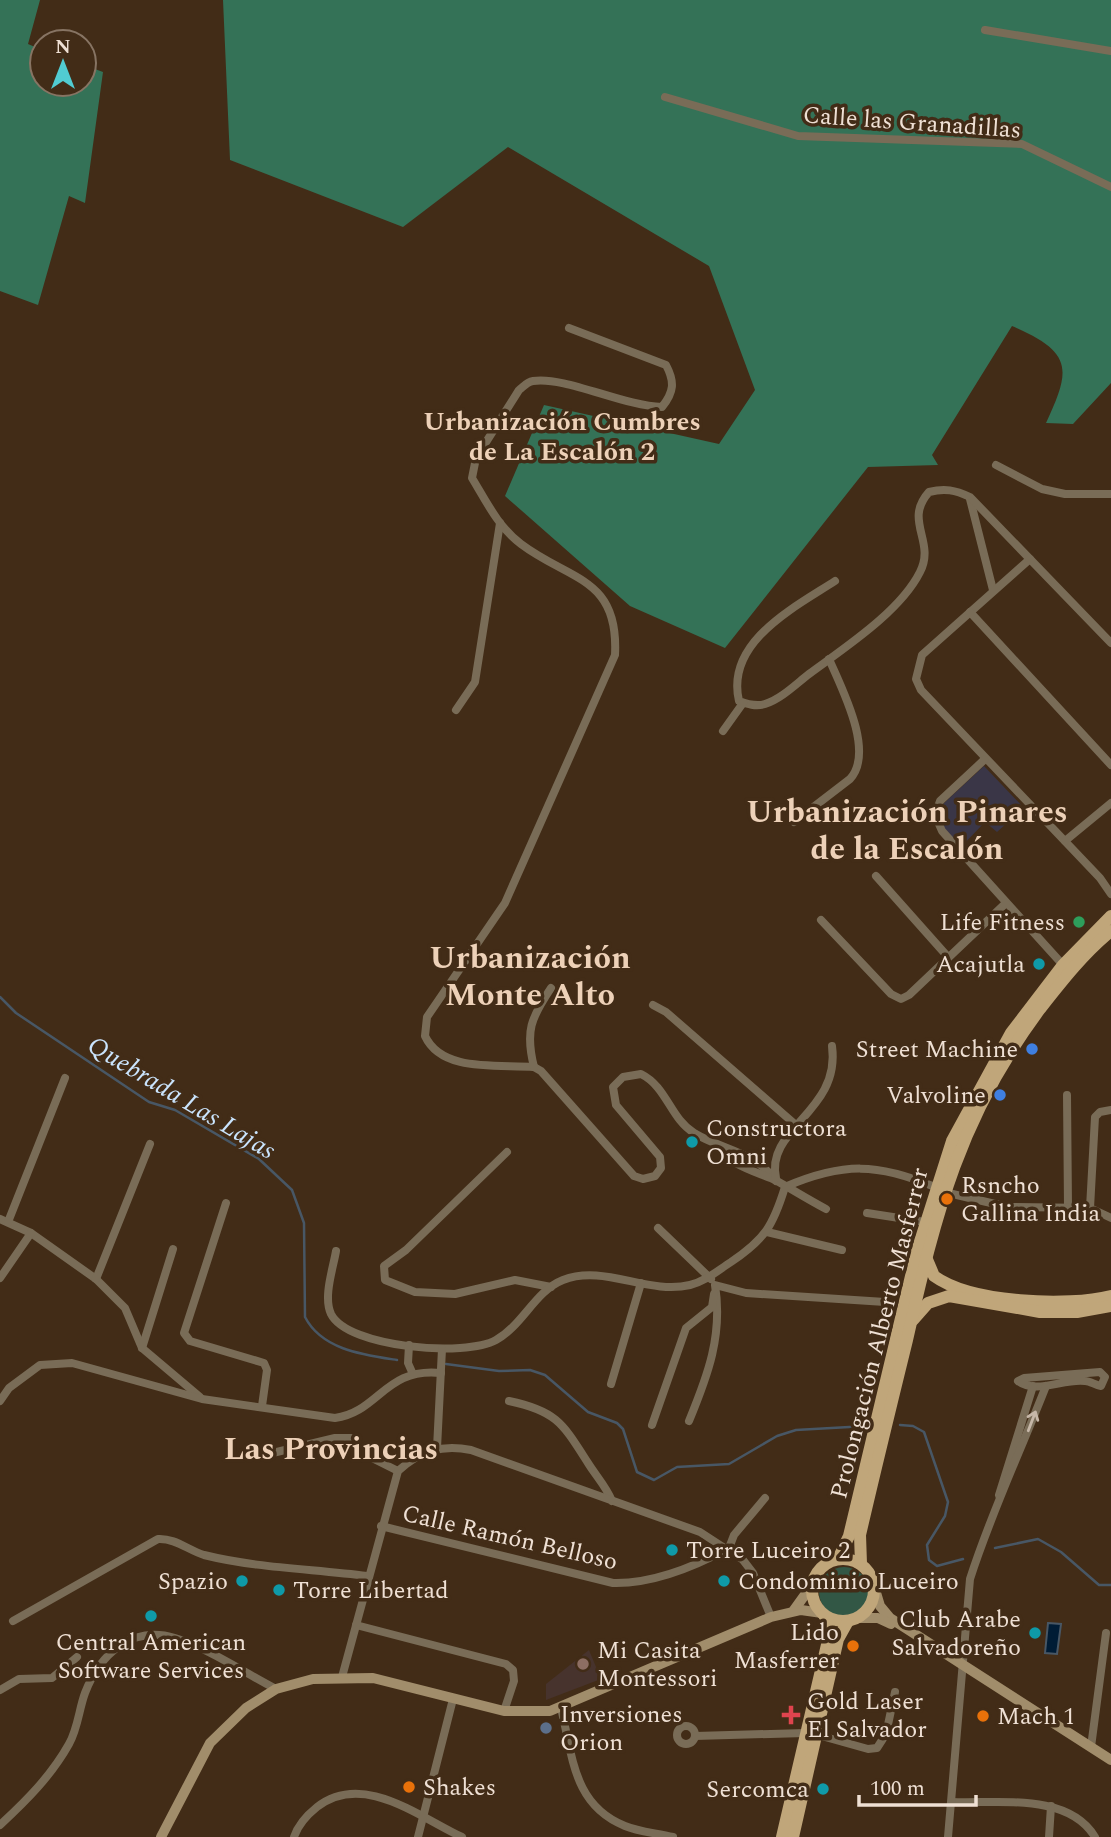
<svg xmlns="http://www.w3.org/2000/svg" width="1111" height="1837" font-family="Spectral,serif">
  <rect width="100%" height="100%" fill="#422c17"/>
  <path fill="#3a3647" d="M984,766L1024,808L997,832L985,822L961,847L944,828L939,817L943,804Z"/>
  <path fill="#47332d" d="M589,1650L601,1679L546,1700V1684Z"/>
  <circle fill="#325745" cx="844" cy="1592" r="25"/>
  <g fill="#347257">
    <path d="M0,0H40L28,44L42,50V84H84V65L103,72L85,203L69,196L38,305L0,291Z"/>
    <path d="M223,0H1111V383L1073,424L1046,423C1072,368 1072,352 1012,326L932,455L938,465L868,467L725,648L630,606L505,496L544,405L719,444L755,390L709,266L508,147L403,227L230,160Z"/>
  </g>
  <path fill="#001c35" stroke="#485765" stroke-width="2" d="M1048,1623L1061,1624L1057,1654L1045,1653Z"/>
  <g fill="none" stroke-linecap="round" stroke-linejoin="round">
    <g stroke="#485765" stroke-width="2.5">
      <path d="M0,997L16,1013L149,1102L175,1110L259,1159L292,1190L304,1223L305,1317C322,1350 364,1355 397,1360"/>
      <path d="M446,1364L499,1371L530,1370L545,1375L588,1412L617,1423L623,1429L637,1472L654,1480L677,1467L729,1464L777,1436L796,1430L867,1426"/>
      <path d="M900,1425L913,1426L924,1432L948,1502L945,1516L927,1545L929,1560L937,1566L963,1559"/>
      <path d="M995,1548L1038,1539L1061,1552L1099,1585H1111"/>
    </g>
    <g stroke="#796c57" stroke-width="8">
      <path d="M985,30L1111,51"/>
      <path d="M665,97L798,136L1022,144L1111,187"/>
      <path d="M569,328L666,365C675,382 674,392 662,407C623,406 565,376 533,381C527,382 524,386 519,390L476,458L472,478C486,501 499,528 521,544C570,581 619,577 615,655L505,903L427,1017L425,1036C442,1073 499,1064 534,1067L541,1071L634,1176L643,1179L655,1176L661,1168L660,1157L616,1105L613,1087L623,1077L641,1074C667,1087 670,1118 694,1133C722,1150 756,1152 776,1181"/>
      <path d="M996,465L1042,489L1065,494H1111"/>
      <path d="M970,499L993,590"/>
      <path d="M1030,559L922,655L916,679L921,690L1100,878L1111,894"/>
      <path d="M835,581C795,607 725,642 739,701C747,704 756,707 765,704C781,699 796,684 809,674C844,648 900,612 920,572C936,541 903,521 929,492C945,488 955,490 970,497L1111,643"/>
      <path d="M970,612L1111,765"/>
      <path d="M456,710L475,682L500,523"/>
      <path d="M723,731L743,703"/>
      <path d="M984,760L940,801L935,815L942,831L1063,965"/>
      <path d="M794,822L850,779C875,752 842,689 829,659"/>
      <path d="M1065,841L1111,803"/>
      <path d="M876,876L948,957"/>
      <path d="M821,920L891,994L901,999L909,995L1006,903"/>
      <path d="M653,1005L666,1012L797,1126"/>
      <path d="M534,1067C525,1031 531,1018 551,988"/>
      <path d="M1067,1095L1068,1207"/>
      <path d="M716,1145C730,1166 755,1171 777,1181C793,1190 809,1200 826,1209"/>
      <path d="M507,1152L406,1250L384,1266L385,1280L415,1292L455,1294L515,1280L551,1287"/>
      <path d="M776,1178C765,1128 841,1112 832,1046"/>
      <path d="M944,1192L1008,1207L1090,1208L1111,1218"/>
      <path d="M226,1203L184,1333L190,1341L264,1363L267,1370L262,1406"/>
      <path d="M1090,1208L1095,1117L1100,1112L1111,1110"/>
      <path d="M867,1213L925,1222"/>
      <path d="M0,1219L31,1233L96,1279L125,1308L142,1348L200,1397"/>
      <path d="M8,1222L65,1078"/>
      <path d="M658,1228L711,1279"/>
      <path d="M767,1232L842,1250"/>
      <path d="M336,1251C333,1269 323,1297 331,1314C348,1348 466,1357 496,1340C523,1325 535,1291 563,1280C604,1264 648,1295 690,1285C706,1281 717,1271 731,1262C765,1239 773,1226 785,1187C843,1162 878,1163 935,1187"/>
      <path d="M0,1278L31,1233"/>
      <path d="M96,1279L150,1144"/>
      <path d="M409,1345L408,1363L412,1372"/>
      <path d="M142,1348L173,1249"/>
      <path d="M1100,1372L1105,1377L1101,1386C1095,1385 1090,1381 1085,1381C1064,1378 1036,1395 1018,1381L1024,1378Z"/>
      <path d="M611,1384L641,1283"/>
      <path d="M0,1401L9,1388L40,1365L72,1363L202,1399L335,1418C379,1412 385,1367 441,1373"/>
      <path d="M509,1401C557,1411 563,1424 588,1463C596,1476 606,1486 612,1501"/>
      <path d="M689,1421C708,1375 723,1335 715,1285L746,1293L885,1302"/>
      <path d="M652,1425L686,1328L712,1307L714,1294"/>
      <path d="M437,1448L442,1349"/>
      <path d="M260,1456L335,1438H351L372,1458L398,1471"/>
      <path d="M999,1495L1033,1386"/>
      <path d="M381,1526L613,1583C653,1584 694,1567 729,1548L734,1535L765,1498"/>
      <path d="M13,1621L158,1539C175,1538 188,1550 204,1555C256,1568 314,1569 367,1576"/>
      <path d="M356,1625L506,1664L513,1670L514,1681L504,1711"/>
      <path d="M342,1677L398,1471C420,1451 442,1444 471,1450L700,1532L743,1560L753,1573L771,1617"/>
      <path d="M0,1690L19,1679L52,1678L77,1657"/>
      <path d="M561,1708C573,1757 573,1805 625,1826C639,1832 657,1833 673,1837"/>
      <circle cx="686" cy="1735" r="9"/>
      <path d="M818,1735L868,1749L877,1748L886,1734L895,1692"/>
      <path d="M695,1736L805,1733"/>
      <path d="M1091,1747L1106,1633"/>
      <path d="M952,1802C997,1804 1068,1792 1095,1837"/>
      <path d="M0,1825C27,1800 51,1776 69,1744C78,1728 79,1709 85,1693C100,1654 132,1625 175,1638C208,1648 245,1673 276,1689"/>
      <path d="M294,1837C298,1825 307,1815 317,1807C363,1771 419,1817 462,1837"/>
      <path d="M418,1837L453,1699"/>
      <path d="M948,1837L970,1579C991,1513 1021,1450 1046,1386"/>
      <path d="M1049,1837L1051,1806"/>
    </g>
    <g stroke="#a18d6b" stroke-width="10">
      <path d="M874,1586L880,1606L890,1618L1111,1760"/>
      <path d="M794,1610L812,1585"/>
      <path d="M857,1618H878L891,1624"/>
      <path d="M161,1837L210,1743L246,1708L276,1689L313,1679L373,1678L504,1711H550L771,1617L801,1610L822,1613"/>
    </g>
    <g stroke="#c0a67a" stroke-width="12">
      <path d="M926,1257L934,1276C971,1303 1068,1307 1111,1296"/>
      <path d="M913,1320L928,1303L949,1296L1040,1312H1077L1111,1306"/>
      <circle cx="843" cy="1590" r="31"/>
      <path d="M838,1559L849,1536L917,1251L952,1141L1011,1033L1063,965L1111,916"/>
      <path d="M861,1564L860,1535C875,1470 891,1405 907,1340C936,1212 960,1116 1040,1009C1062,981 1083,954 1111,931"/>
      <path d="M782,1837L829,1636L830,1625L824,1615"/>
      <path d="M793,1837L838,1639L848,1621"/>
    </g>
  </g>
  <defs><path id="oneway-shaft" d="M-6 0H5M1.5-3L5.5 0L1.5 3" fill="none" stroke-width="1.6" stroke-linecap="round" stroke-linejoin="round" transform="scale(1.75)"/></defs>
  <use stroke="#c6b7a8" href="#oneway-shaft" transform="translate(1032 1421) rotate(-69)"/>
  <circle fill="#2e9e5b" stroke="#422c17" stroke-width="2.5" cx="1079" cy="922" r="7"/>
  <g fill="#0f9aa8" stroke="#422c17" stroke-width="2.5">
    <circle cx="1039" cy="964" r="7"/>
    <circle cx="692" cy="1142" r="7"/>
    <circle cx="672" cy="1550" r="7"/>
    <circle cx="242" cy="1581" r="7"/>
    <circle cx="724" cy="1581" r="7"/>
    <circle cx="279" cy="1590" r="7"/>
    <circle cx="151" cy="1616" r="7"/>
    <circle cx="1035" cy="1633" r="7"/>
    <circle cx="823" cy="1789" r="7"/>
  </g>
  <g fill="#3f7fe0" stroke="#422c17" stroke-width="2.5">
    <circle cx="1032" cy="1049" r="7"/>
    <circle cx="1000" cy="1095" r="7"/>
  </g>
  <g fill="#e8710a" stroke="#422c17" stroke-width="2.5">
    <circle cx="947" cy="1199" r="7"/>
    <circle cx="853" cy="1646" r="7"/>
    <circle cx="983" cy="1716" r="7"/>
    <circle cx="409" cy="1787" r="7"/>
  </g>
  <circle fill="#8d6e63" stroke="#422c17" stroke-width="2.5" cx="583" cy="1664" r="7"/>
  <path fill="#e0444e" stroke="#422c17" stroke-width="2.5" d="M787.5 1704.5h7v7h7v7h-7v7h-7v-7h-7v-7h7z"/>
  <circle fill="#5c6f8a" stroke="#422c17" stroke-width="2.5" cx="546" cy="1728" r="7"/>
  <g text-anchor="middle" stroke-width="7" stroke-linejoin="round" paint-order="stroke">
    <g font-size="24" fill="#efe0d4" stroke="#422c17">
      <text transform="translate(912 122) rotate(4)" y="8">Calle las Granadillas</text>
      <text transform="translate(879 1333) rotate(-76)" y="8">Prolongación Alberto Masferrer</text>
      <text transform="translate(510 1537) rotate(13)" y="8">Calle Ramón Belloso</text>
    </g>
    <g font-size="24" fill="#efe0d4" stroke="#422c17" text-anchor="start">
      <text x="1065" y="930" text-anchor="end">Life Fitness</text>
      <text x="1025" y="972" text-anchor="end">Acajutla</text>
      <text x="1018" y="1057" text-anchor="end">Street Machine</text>
      <text x="986" y="1103" text-anchor="end">Valvoline</text>
      <text x="706" y="1136">Constructora<tspan x="706" dy="28">Omni</tspan></text>
      <text x="961" y="1193">Rsncho<tspan x="961" dy="28">Gallina India</tspan></text>
      <text x="686" y="1558">Torre Luceiro 2</text>
      <text x="228" y="1589" text-anchor="end">Spazio</text>
      <text x="738" y="1589">Condominio Luceiro</text>
      <text x="293" y="1598">Torre Libertad</text>
      <text x="1021" y="1627" text-anchor="end">Club Arabe<tspan x="1021" dy="28">Salvadoreño</tspan></text>
      <text x="839" y="1640" text-anchor="end">Lido<tspan x="839" dy="28">Masferrer</tspan></text>
      <text x="151" y="1650" text-anchor="middle">Central American<tspan x="151" dy="28">Software Services</tspan></text>
      <text x="597" y="1658">Mi Casita<tspan x="597" dy="28">Montessori</tspan></text>
      <text x="807" y="1709">Gold Laser<tspan x="807" dy="28">El Salvador</tspan></text>
      <text x="560" y="1722">Inversiones<tspan x="560" dy="28">Orion</tspan></text>
      <text x="997" y="1724">Mach 1</text>
      <text x="423" y="1795">Shakes</text>
      <text x="809" y="1797" text-anchor="end">Sercomca</text>
    </g>
    <g font-size="26" font-weight="bold" fill="#edd1b8" stroke="#422c17">
      <text x="562" y="430">Urbanización Cumbres<tspan x="562" dy="30">de La Escalón 2</tspan></text>
    </g>
    <g font-size="26" font-style="italic" fill="#cae4fd" stroke="#422c17">
      <text transform="translate(182 1097) rotate(31)" y="9">Quebrada Las Lajas</text>
    </g>
    <g font-size="32" font-weight="bold" fill="#edd1b8" stroke="#422c17">
      <text x="907" y="822">Urbanización Pinares<tspan x="907" dy="37">de la Escalón</tspan></text>
      <text x="530" y="968">Urbanización<tspan x="530" dy="37">Monte Alto</tspan></text>
      <text x="331" y="1459">Las Provincias</text>
    </g>
  </g>
  <g transform="translate(63 63)"><circle r="33" fill="#422c17" stroke="#877463" stroke-width="2"/>
  <path d="M0-5L12 26L0 18L-12 26Z" fill="#51ccd2"/>
  <text y="-10" font-size="19" font-weight="bold" text-anchor="middle" fill="#efe0d4">N</text>
  </g>
  <path d="M859 1795v10h117v-10" fill="none" stroke="#efe0d4" stroke-width="3.5"/>
  <text x="870" y="1795" font-size="21" fill="#efe0d4" stroke="#422c17" stroke-width="5" paint-order="stroke">100 m</text>
</svg>
